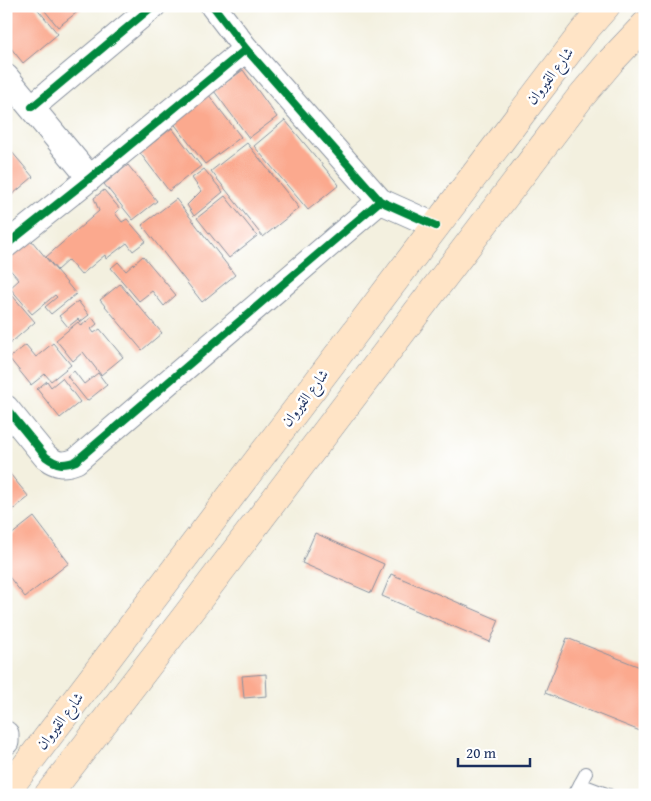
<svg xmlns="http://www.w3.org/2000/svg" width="651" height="801" font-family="'Gentium Book Plus',Amiri,serif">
  <rect width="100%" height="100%" fill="#fff"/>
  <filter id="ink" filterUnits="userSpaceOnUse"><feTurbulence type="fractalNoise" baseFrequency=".02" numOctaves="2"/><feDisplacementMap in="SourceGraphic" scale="10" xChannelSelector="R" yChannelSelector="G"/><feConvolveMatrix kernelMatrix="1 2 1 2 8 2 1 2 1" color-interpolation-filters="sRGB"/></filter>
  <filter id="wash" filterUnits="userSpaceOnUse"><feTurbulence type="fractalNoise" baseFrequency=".0096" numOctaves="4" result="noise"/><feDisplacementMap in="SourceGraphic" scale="20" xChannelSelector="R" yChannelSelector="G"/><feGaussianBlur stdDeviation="1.12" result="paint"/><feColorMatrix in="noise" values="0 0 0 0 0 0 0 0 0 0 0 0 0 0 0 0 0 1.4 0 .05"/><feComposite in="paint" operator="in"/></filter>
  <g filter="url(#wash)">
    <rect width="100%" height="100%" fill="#f3f0df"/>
    <g id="blocks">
      <g fill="#fba98e">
        <path d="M6,6H35L58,34L23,63L6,42Z"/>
        <path d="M41,6H85L58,27Z"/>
        <path d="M243,70L277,117L249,138L214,91Z"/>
        <path d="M205,90L241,137L205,164L169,117Z"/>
        <path d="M285,120L339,185L308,210L254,146Z"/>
        <path d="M172,128L201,166L169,191L140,153Z"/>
        <path d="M247,143L299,208L263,237L211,171Z"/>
        <path d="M6,145L33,177L6,200Z"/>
        <path d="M128,165L157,201L133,220L104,184Z"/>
        <path d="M204,169L223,192L194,216L187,205L201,191L192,178Z"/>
        <path d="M104,190L120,209L115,213L122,222L127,219L146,241L133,251L127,243L106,259L105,255L81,275L68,260L57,270L46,257L99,211L94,198Z"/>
        <path d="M225,196L257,236L229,258L197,218Z"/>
        <path d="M176,199L235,275L202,302L142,225Z"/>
        <path d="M27,235L76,294L51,314L45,307L57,297L55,295L32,314L10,288L19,280L6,265V253Z"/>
        <path d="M143,256L176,295L164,306L152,291L139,301L111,268L118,262L126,271Z"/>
        <path d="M120,284L162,333L142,350L100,300Z"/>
        <path d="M6,288L35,322L6,347Z"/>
        <path d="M78,301L89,315L80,322L78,319L68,327L59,316Z"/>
        <path d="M92,317L97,324L91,329L94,333L100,329L123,357L101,375L83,352L73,361L56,340L78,322L81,326Z"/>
        <path d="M53,343L71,365L51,381L45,374L31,385L9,358L26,345L36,357Z"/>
        <path d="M74,371L84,384L98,373L107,385L87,401L67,376Z"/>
        <path d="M62,378L80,402L60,418L37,389L47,381L51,387Z"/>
        <path d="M6,469L29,497L6,515Z"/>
        <path d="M34,517L69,563L25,597L6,573V539Z"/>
        <path d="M315,533L384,564L371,593L302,563Z"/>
        <path d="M391,574L499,620L490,642L382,596Z"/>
        <path d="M567,638L645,669V733L545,693Z"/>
        <path d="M266,674L267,696L244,698L242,676Z"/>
      </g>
    </g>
  </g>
  <g filter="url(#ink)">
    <use href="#blocks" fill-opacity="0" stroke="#87909e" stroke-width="1"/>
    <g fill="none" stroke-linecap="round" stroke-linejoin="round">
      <defs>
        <g id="service">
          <path d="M580,784L586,773"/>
          <path d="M574,795L580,784L609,795"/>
        </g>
        <g id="minor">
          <path d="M213,6L246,49L380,201L436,226"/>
          <path d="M6,77L90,178"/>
          <path d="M32,107L153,6"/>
          <path d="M6,245L90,178L246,49"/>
          <path d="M6,408L46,457C57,465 63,466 76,461L380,201"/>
          <path d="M6,734V742"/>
        </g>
        <g id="secondary">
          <path d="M6,792L584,31L606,6"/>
          <path d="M48,795L186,616L579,99L611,61L645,25"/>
        </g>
      </defs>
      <use href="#service" stroke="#87909e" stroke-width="14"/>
      <use href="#minor" stroke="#87909e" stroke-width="27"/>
      <use href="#secondary" stroke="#87909e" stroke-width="29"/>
      <use href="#service" stroke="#fff" stroke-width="12"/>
      <use href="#minor" stroke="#fff" stroke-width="25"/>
      <use href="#secondary" stroke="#ffe4c6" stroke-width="28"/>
      <defs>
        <g id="cycleway">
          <path d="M213,6L246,49L380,201L436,226"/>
          <path d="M32,107L153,6"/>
          <path d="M6,245L90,178L246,49"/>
          <path d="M6,408L46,457C57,465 63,466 76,461L380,201"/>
        </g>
      </defs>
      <use href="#cycleway" stroke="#fff" stroke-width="11"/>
      <use href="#cycleway" stroke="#00873e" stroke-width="8"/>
    </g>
  </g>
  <g text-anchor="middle" stroke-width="5" stroke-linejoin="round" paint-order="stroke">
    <g font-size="15" fill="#1b2f5e" stroke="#fff">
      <text transform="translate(550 76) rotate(-53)" y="5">شارع القيروان</text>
      <text transform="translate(305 398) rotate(-53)" y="5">شارع القيروان</text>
      <text transform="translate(60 721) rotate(-53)" y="5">شارع القيروان</text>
    </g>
  </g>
  <rect width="651" height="801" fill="none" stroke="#fff" stroke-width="25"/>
  <path d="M458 758v8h72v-8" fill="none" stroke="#1b2f5e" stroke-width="2.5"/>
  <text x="466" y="758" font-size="15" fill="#1b2f5e" stroke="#ffffff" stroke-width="4" paint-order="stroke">20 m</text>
</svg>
